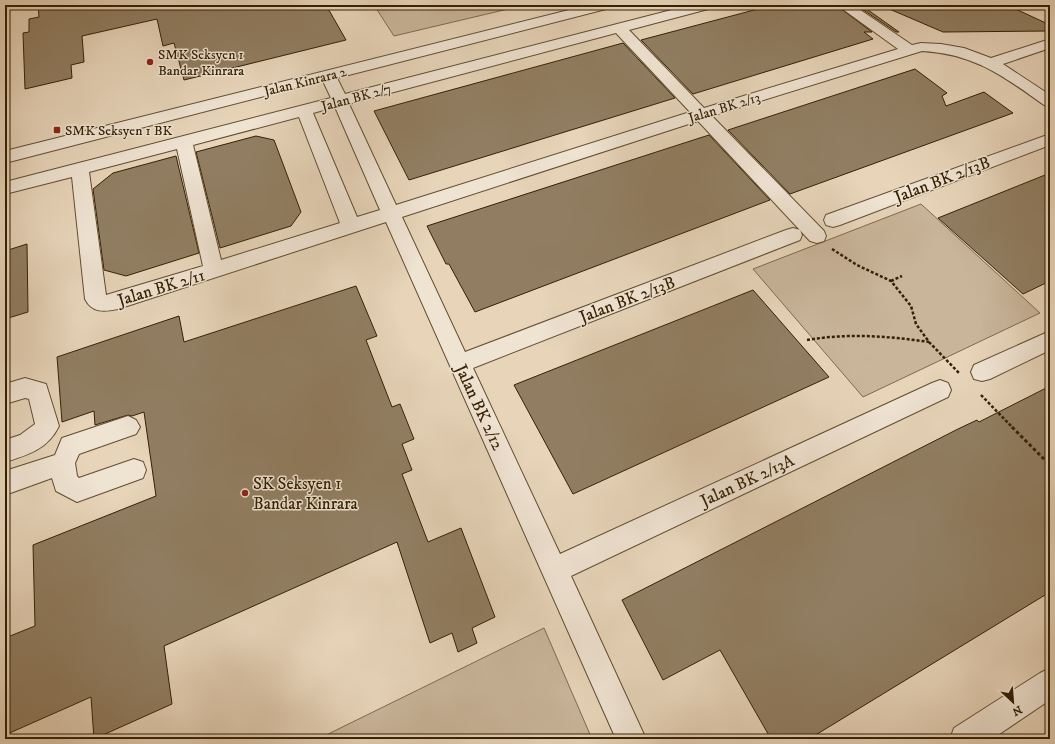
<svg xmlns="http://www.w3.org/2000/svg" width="1055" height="744" font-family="'IM FELL DW Pica',serif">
  <rect width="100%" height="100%" fill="#e7d4b9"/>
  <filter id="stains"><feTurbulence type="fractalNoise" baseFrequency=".005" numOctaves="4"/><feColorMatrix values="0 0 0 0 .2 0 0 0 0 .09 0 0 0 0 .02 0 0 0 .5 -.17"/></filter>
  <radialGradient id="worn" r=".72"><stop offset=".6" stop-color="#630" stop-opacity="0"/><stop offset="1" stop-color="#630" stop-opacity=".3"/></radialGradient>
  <g fill="#c9b59a" stroke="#7e6a4e">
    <path d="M374,5H525L394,36Z"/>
    <path d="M921,204L1040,313L863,397L753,269Z"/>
    <path d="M544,628L592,739H318Z"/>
  </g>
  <g fill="#917e62" stroke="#342003">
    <path d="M38,5H326L346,40L184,80L174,43L163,46L157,19L82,36L84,62L71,65L72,78L25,89L23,33L29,32V19L39,17Z"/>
    <path d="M773,5H836L872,32H864L873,39L693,94L641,40Z"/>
    <path d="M856,5H861L899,32H896Z"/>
    <path d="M880,5H1007L1050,25V31L943,32Z"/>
    <path d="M623,43L675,98L409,180L374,111Z"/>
    <path d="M915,69L947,93L942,96L946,106L984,92L1013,113L790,194L728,130Z"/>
    <path d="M709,135L770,200L475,312L449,264H446L427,226Z"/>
    <path d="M256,136L274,140L301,212L291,226L220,248L196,152Z"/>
    <path d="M176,156L199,253L126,276L104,270L93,189L113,173Z"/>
    <path d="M1050,173V281L1023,294L938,218Z"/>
    <path d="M27,244L28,312L5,319V251Z"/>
    <path d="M356,286L377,336L366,340L392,407L400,404L414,439L402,444L412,470L402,474L428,542L461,528L495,617L472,628L477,643L458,652L452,633L430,643L397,542L164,646L172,704L94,739L91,697L5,735V638L35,626L33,545L156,496L144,412L132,416L128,415L95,425L94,411L62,422L57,357L179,316L184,342Z"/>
    <path d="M753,290L829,377L573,494L514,385Z"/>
    <path d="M1050,386V592L809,739H771L720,650L663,680L622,600L958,429L977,420L979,422Z"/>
  </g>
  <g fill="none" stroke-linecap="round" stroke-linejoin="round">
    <defs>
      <g id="minor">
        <path d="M589,5H612L610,8L337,78L345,94L691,5H714L712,8L629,30L704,108L898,49L837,5H853L912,45L921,43L941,44L964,48L991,58L1050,39V48L1003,64L1050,95V107L1044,105C1003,76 975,54 922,51L712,116L824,231L826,236L824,241L817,243L810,241L698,121L402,217L465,352L786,230L793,228L800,230L802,235L800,240L473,368L560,554L932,383L940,380L948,383L951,390L948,397L571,576L646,739H616L386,222L118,309C104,312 92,313 85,299L72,177L5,194V182L331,98L323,81L5,163V151ZM616,33L690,112L396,205L349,104ZM335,107L380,210L357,217L313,113ZM299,117L340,223L221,260L193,145ZM177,149L203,266L106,295L89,172Z"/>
        <path d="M1050,134V145L840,225L833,227L826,225L824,220L826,215Z"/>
        <path d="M1050,331V350L990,379L982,381L974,379L971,372L974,365Z"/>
        <path d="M25,378L46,384L59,426C48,449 28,455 5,462V440L20,435L35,424L29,399L25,398L5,404V384Z"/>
        <path d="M128,416L136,420L140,427L136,434L79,454L75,463L77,476L79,478L134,459L143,462L146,470L143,478L77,502L56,491L52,478L5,495V471L55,455L62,438Z"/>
        <path d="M1050,668V700L992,739H950L954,728L1040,673Z"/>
      </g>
    </defs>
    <use href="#minor" stroke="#614d30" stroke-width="2"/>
    <g stroke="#342003" stroke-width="2.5" stroke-dasharray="3 2" stroke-linecap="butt">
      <path d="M832,249L857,265L891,281L911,306L916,324L929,342L959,373"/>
      <path d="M891,281L902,276"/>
      <path d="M807,340C848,333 888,336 929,342"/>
      <path d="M981,395L1013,428"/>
    </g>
    <path stroke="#342003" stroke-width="3" stroke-dasharray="3.5 2.5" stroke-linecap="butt" d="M1012,427L1050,465"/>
    <use href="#minor" fill="#efe3d2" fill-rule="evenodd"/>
  </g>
  <g fill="#8f2418" stroke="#efe3d2" stroke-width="1.5">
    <circle cx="150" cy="62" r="4"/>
    <rect x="53" y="126" width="8" height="8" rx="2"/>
    <circle cx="245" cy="493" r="4"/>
  </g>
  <g text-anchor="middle" stroke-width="3" stroke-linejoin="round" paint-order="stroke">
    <g font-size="14" fill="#342003" stroke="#efe3d2" text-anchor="start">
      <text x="158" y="59">SMK Seksyen 1<tspan x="158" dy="16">Bandar Kinrara</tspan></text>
      <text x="65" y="135">SMK Seksyen 1 BK</text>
    </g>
    <g font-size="14" fill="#342003" stroke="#efe3d2">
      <text transform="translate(305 81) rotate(-14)" y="5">Jalan Kinrara 2</text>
      <text transform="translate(356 97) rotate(-15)" y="5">Jalan BK 2/7</text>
      <text transform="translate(724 107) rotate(-17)" y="5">Jalan BK 2/13</text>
    </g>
    <g font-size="17" fill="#342003" stroke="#efe3d2">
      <text transform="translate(942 179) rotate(-21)" y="6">Jalan BK 2/13B</text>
      <text transform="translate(161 287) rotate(-17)" y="6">Jalan BK 2/11</text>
      <text transform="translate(627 299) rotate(-21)" y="6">Jalan BK 2/13B</text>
      <text transform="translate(480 407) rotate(65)" y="6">Jalan BK 2/12</text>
      <text transform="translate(747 480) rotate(-25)" y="6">Jalan BK 2/13A</text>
    </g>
    <g font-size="17" fill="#342003" stroke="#efe3d2" text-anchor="start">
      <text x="253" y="489">SK Seksyen 1<tspan x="253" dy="20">Bandar Kinrara</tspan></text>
    </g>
  </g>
  <rect width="1055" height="744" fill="none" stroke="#e7d4b9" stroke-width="20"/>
  <rect x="6" y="6" width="1043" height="732" fill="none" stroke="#342003" stroke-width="2"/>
  <rect x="10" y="10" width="1035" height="724" fill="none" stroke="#342003"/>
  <g transform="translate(1013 702) rotate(154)" stroke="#efe3d2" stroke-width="3" paint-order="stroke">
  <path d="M0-3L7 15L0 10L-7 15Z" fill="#342003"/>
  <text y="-6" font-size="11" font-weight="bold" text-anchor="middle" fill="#342003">N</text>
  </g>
  <rect width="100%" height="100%" filter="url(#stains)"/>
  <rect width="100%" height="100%" fill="url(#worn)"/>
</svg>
